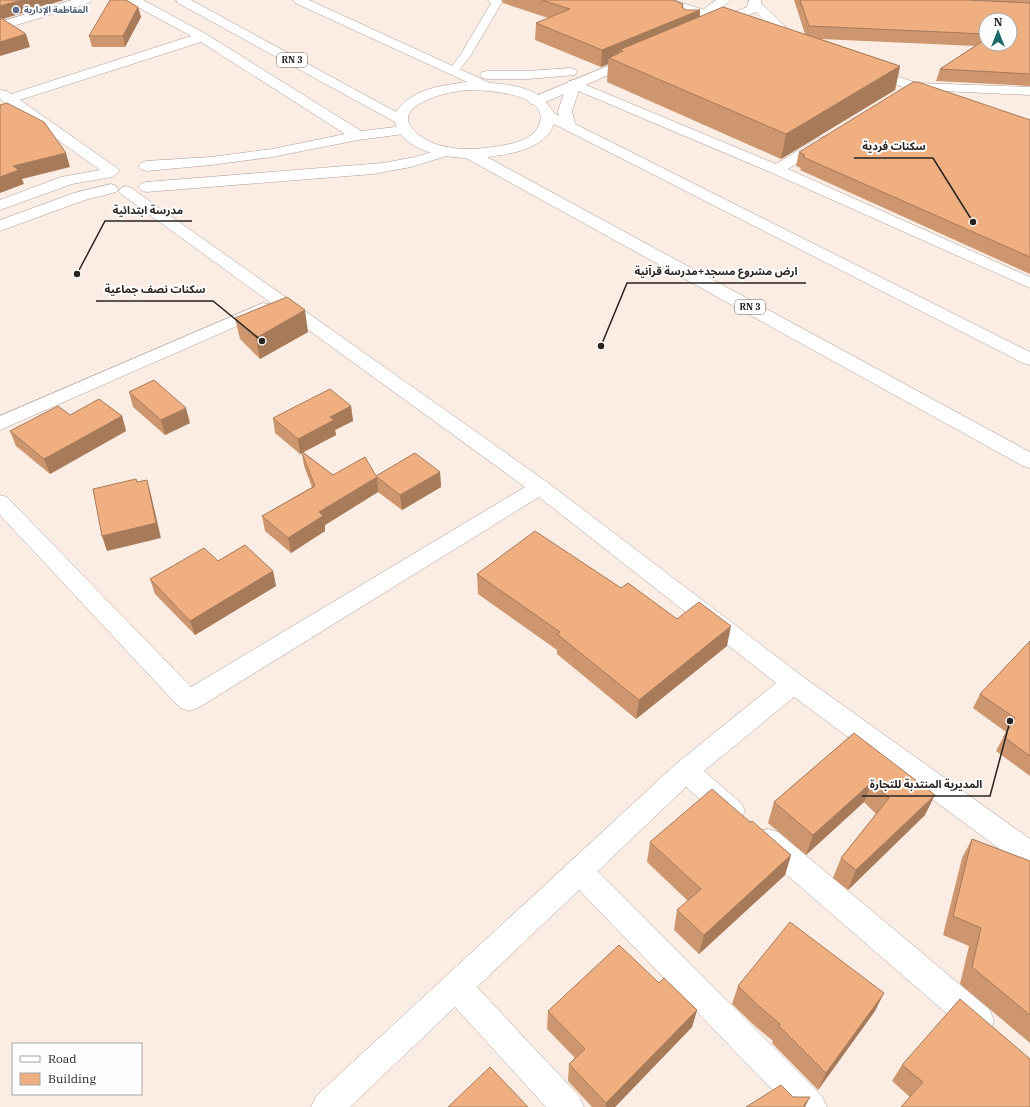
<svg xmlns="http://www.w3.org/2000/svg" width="1030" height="1107" font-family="'IBM Plex Serif','Noto Sans Arabic',serif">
  <rect width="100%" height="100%" fill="#fbede3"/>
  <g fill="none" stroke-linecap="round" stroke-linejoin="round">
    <defs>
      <path id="service" d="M488,0H501L502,2L471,55L458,72H450L449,70L461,54L491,3Z"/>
      <g id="minor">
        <path d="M72,0H91L89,3L0,30V22Z"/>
        <path d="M128,0H143L206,34L361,131L404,126L409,127L411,130L409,133L404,134L358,140L272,157L211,165L146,171L141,169L138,166L141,163L146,161L211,157L272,149L345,134L201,42L20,100L117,168L120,171L112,177L72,184L0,210V200L61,177L100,170L0,99V90L7,91L11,94L191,36L130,3Z"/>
        <path d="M656,0H674L725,17L727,20L725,23H717L658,3Z"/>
        <path d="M869,67L917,83L1030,87V95L942,91L944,94L942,97L937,98L864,74L862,71L864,68Z"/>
        <path d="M574,80L776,164L818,138L823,137L828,138L830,141L828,144L788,169L1030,277V288L772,173L569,87L567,84L569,81Z"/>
        <path d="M448,147L453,148L455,151L453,154L411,167L373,174L146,192L141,190L138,187L141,184L146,182L383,163L415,157Z"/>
        <path d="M111,184L116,186L119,189L116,192L85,200L0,231V220L74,193Z"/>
        <path d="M126,186L131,188L547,482L802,676L1030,839V867L1020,864L794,697L704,771L741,803L745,811L741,819L732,823L723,819L686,787L598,871L822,1096L827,1107H789L579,890L477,987L579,1096L584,1107H546L455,1007L350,1107H311L316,1096L677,763L776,683L539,497L198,708L189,711L180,708L0,515V495L7,497L191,687L525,487L121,194L118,191L121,188Z"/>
        <path d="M263,303L269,304L272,308L269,312L0,430V416Z"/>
        <path d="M768,829L778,832L990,1010L994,1021L990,1032L979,1036L968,1032L758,850L754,841L758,832Z"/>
      </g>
      <g id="secondary">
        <path d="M716,0H730C722,11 682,34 669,31L667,28L669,25L701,11Z"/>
        <path d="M749,0H761V3L801,42L802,45L801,48H791L756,12L719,27H711L709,24L711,21L747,7Z"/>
        <path d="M636,54L641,55L643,58L641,61L541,104L536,105L531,104L529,101L531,98Z"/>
      </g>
      <g id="primary">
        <path d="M176,0H191L396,112C411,89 443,85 467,82L295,3L293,0H309L490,83C508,84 531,87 544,100C550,106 552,112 559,116L558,111L567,84L569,81H579L581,84L572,111L575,124L1030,352V365L1023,363L554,124C544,150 510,154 487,157L1030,452V468L1023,466L466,158C441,157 402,150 395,122L178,3ZM467,90C485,90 555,93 538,127C533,138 516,143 505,145C484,149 462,151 442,146C422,141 390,120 421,103C435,95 451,92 467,90Z"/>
        <path d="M570,68L575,69L577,72L575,75L528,79H487L482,78L480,75L482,72L487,71H528Z"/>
      </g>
    </defs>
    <use href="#service" stroke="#ab9d94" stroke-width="1"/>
    <use href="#minor" stroke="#ab9d94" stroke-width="1"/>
    <use href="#secondary" stroke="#ab9d94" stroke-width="1"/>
    <use href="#primary" stroke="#ab9d94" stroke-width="1"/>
    <use href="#service" fill="#fff" fill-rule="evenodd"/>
    <use href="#minor" fill="#fff" fill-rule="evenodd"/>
    <use href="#secondary" fill="#fff" fill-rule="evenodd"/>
    <use href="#primary" fill="#fff" fill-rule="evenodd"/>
  </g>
  <g fill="#ce966e" fill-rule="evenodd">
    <path d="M502,0H673L683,4V7L686,10H700V16L805,34L794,0H1030V86L936,81L940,69L975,46L821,39L900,66L895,90L781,159L607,82L608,64L601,67L535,40L536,23L548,18L503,3ZM986,20L1010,44H986Z"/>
    <path d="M138,7L141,17L125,47H92L89,36Z"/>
    <path d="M1030,120V274L800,170L801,168L796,166L799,152Z"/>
    <path d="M235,318L308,332L260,359L240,339Z"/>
    <path d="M129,392L190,423L165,435L133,407Z"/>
    <path d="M351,406L353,421L335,430L336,435L303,452L333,475L376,476L440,472L441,487L402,510L378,492L325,525V531L291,553L265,531L262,516L312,487L304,466L302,453L300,454L275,433L273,418Z"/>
    <path d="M70,415L122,416L126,431L50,474L16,446L10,431Z"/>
    <path d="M218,561L273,571L276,586L195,635L155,594L150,579Z"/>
    <path d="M477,574L621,588L727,646L636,719L557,654V650L478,594Z"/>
    <path d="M1030,641V776L996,751L1006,732L973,708L980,694Z"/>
    <path d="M854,733L925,815L848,890L833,878L841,858L876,814L864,802L806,855L768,823L774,802Z"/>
    <path d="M750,822L791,855L785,875L699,954L674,930L677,910L688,901L647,862L650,842Z"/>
    <path d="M972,839L1030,861V1043L960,984L969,946L943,935L962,858Z"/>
    <path d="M659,983L697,1010L692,1027L615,1107H592L568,1081L569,1064L575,1058L547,1029L548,1011Z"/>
    <path d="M738,986L875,1011L818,1090L772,1043L773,1041L755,1026L732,1004Z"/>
    <path d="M1030,1059L910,1097L892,1081L902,1065Z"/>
  </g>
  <g fill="#a77a5a">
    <path d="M22,0H64L0,20V6Z"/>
    <path d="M683,4L682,17L700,10L699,26L623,51L619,50L618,60L609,58L608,64L601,67L602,50L682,7Z"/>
    <path d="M138,7L141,17L125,47L123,36Z"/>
    <path d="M26,34L30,47L0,56V42Z"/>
    <path d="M900,66L895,90L781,159L786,134Z"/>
    <path d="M66,153L70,167L22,179L24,184L0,193V177L13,166Z"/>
    <path d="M305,310L308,332L260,359L256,338Z"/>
    <path d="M351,406L353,421L335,430L336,435L302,453L301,451L302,453L300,454L298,439L330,417Z"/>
    <path d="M186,408L190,423L165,435L161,420Z"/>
    <path d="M122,416L126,431L50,474L44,459Z"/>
    <path d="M440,472L441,487L402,510L400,495Z"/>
    <path d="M377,477L378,492L325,525V531L291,553L288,538L319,512Z"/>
    <path d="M147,480L151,495L161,538L107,551L102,536Z"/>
    <path d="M273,571L276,586L195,635L190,621Z"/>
    <path d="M731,626L727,646L636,719L639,700Z"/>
    <path d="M872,782L864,802L806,855L813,835Z"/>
    <path d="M935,795L925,815L848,890L856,870Z"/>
    <path d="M791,855L785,875L699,954L704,935Z"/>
    <path d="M884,993L875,1011L818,1090L826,1073Z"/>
    <path d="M697,1010L692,1027L615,1107H606V1103Z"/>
    <path d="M810,1097L805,1107L804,1105Z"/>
  </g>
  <g fill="#efaf80" stroke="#a77a5a">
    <path d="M0,0H22L0,6Z"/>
    <path d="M110,0H126L138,7L123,36H89Z"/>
    <path d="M542,0H673L683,4L682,7L686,10H700L602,50L536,23L570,9Z"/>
    <path d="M800,0H968L1030,3V74L940,69L986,39V44H1010V20H986V34L809,26Z"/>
    <path d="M723,7L900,66L786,134L609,58L623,51L619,50Z"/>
    <path d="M0,18H1L26,34L0,42Z"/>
    <path d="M913,82H918L1030,120V257L803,157L805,155L799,152Z"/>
    <path d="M7,103L44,122L66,153L13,166L19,170L0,177V105Z"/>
    <path d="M287,297L305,310L256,338L235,318Z"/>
    <path d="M154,380L186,408L161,420L129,392Z"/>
    <path d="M330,389L351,406L330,417L334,420L298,439L273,418Z"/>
    <path d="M99,399L122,416L44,459L10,431L58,406L70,415Z"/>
    <path d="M301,451L333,475L365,457L376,476L415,453L440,472L400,495L377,477L319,512L323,516L288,538L262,516L315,486Z"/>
    <path d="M136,479L137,482L147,480L156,523L102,536L93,489Z"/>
    <path d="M535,531L621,588L628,583L677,619L699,602L731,626L639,700L557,634L560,632L477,574Z"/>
    <path d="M245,545L273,571L190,621L150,579L204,548L218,561Z"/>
    <path d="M1030,641V756L1004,737L1015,718L980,694Z"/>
    <path d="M854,733L935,795L856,870L841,858L889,798L872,782L813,835L774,802Z"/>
    <path d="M712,789L750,822L752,821L791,855L704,935L677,910L701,889L650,842Z"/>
    <path d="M972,839L1030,861V1015L972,967L981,928L953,916Z"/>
    <path d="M790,922L884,993L826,1073L779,1026L780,1024L761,1008L738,986Z"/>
    <path d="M619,945L659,983L664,978L697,1010L606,1103L569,1064L585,1049L548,1011Z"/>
    <path d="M960,999L1030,1059V1107H901L923,1082L902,1065Z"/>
    <path d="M490,1067L528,1107H448Z"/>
    <path d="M781,1085L793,1097H810L804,1105L805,1107H746Z"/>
  </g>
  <circle fill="#5c6f8a" stroke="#fdfdfd" stroke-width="1.5" cx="16" cy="10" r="4"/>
  <g text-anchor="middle" stroke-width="4" stroke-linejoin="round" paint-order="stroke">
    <g font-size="9" font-weight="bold" fill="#4e5e75" stroke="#fdfdfd" text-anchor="start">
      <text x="24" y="13">المقاطعة الإدارية</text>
    </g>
    <g fill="#fdfdfd" stroke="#696562" stroke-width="1">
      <rect x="277" y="53" width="30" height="14" rx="3"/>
      <rect x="735" y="300" width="30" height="14" rx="3"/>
    </g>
    <g font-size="9" font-weight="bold" fill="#292420">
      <text x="292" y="63">RN 3</text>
      <text x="750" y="310">RN 3</text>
    </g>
  </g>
  <path fill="none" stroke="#292420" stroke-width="1.5" d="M973 222L933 158H854M77 274L105 221H192M601 346L627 283H806M262 341L213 301H96M1010 721L990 796H862"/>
  <g fill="#292420" stroke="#fdfdfd" stroke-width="1.5">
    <circle cx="973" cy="222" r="4"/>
    <circle cx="77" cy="274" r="4"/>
    <circle cx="601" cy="346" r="4"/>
    <circle cx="262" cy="341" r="4"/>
    <circle cx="1010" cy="721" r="4"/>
  </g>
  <g font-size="11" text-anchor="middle" font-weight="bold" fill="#292420" stroke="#fdfdfd" stroke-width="4" stroke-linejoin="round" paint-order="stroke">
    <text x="894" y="150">سكنات فردية</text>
    <text x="148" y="214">مدرسة ابتدائية</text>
    <text x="716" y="275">ارض مشروع مسجد+مدرسة قرآنية</text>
    <text x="155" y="293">سكنات نصف جماعية</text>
    <text x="926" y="788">المديرية المنتدبة للتجارة</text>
  </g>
  <rect x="12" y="1043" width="130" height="52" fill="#fdfdfd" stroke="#a8a6a5"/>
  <rect x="20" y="1056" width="20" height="6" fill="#ffffff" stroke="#a8a6a5"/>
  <text x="48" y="1063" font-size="12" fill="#292420">Road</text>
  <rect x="20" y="1073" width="20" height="12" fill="#efaf80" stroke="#a8a6a5"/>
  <text x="48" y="1083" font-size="12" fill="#292420">Building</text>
  <g transform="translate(998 32)"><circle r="19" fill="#fdfdfd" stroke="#a8a6a5"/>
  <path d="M0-3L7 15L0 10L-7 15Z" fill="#1c696a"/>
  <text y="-6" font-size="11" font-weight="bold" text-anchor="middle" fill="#292420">N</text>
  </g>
</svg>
